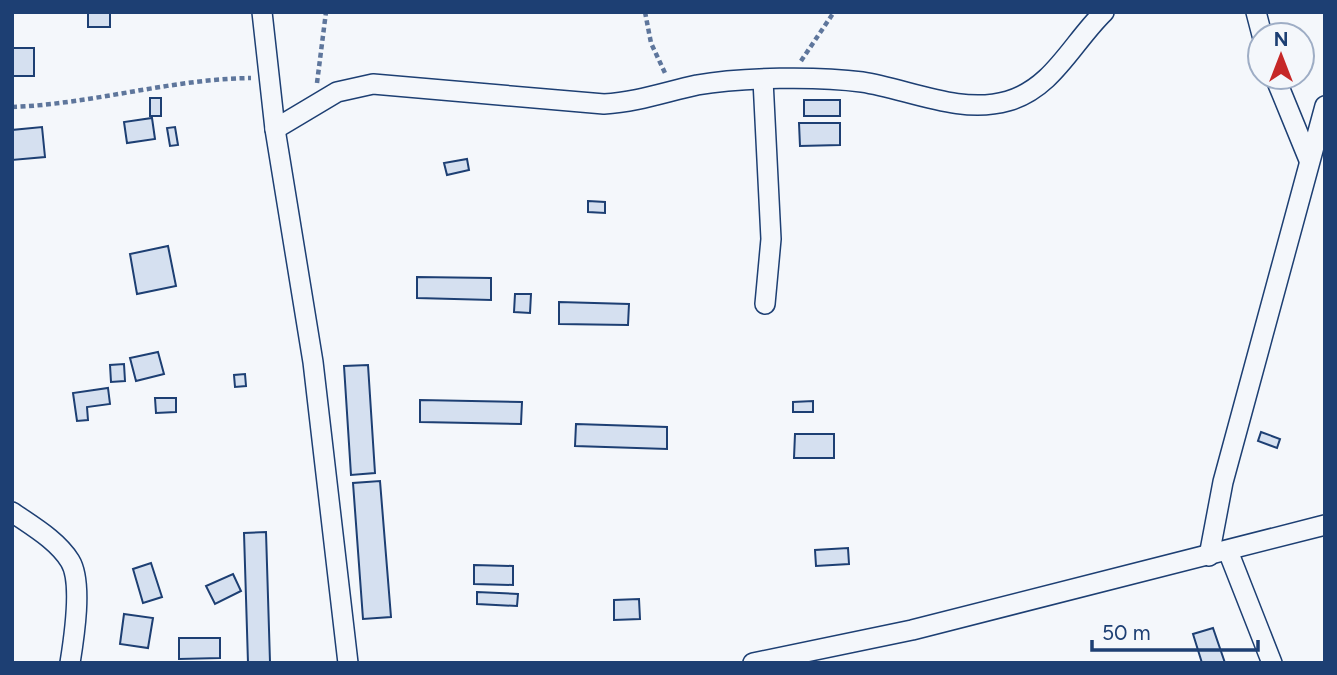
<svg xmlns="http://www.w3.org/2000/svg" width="1337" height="675" font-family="Figtree,sans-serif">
  <rect width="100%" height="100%" fill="#f4f7fb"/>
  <g fill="#d5e0f0" stroke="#1d3f73" stroke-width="2">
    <rect x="88" y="12" width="22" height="15"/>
    <rect x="12" y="48" width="22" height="28"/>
    <rect x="150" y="98" width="11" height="18"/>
    <rect x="804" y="100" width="36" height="16"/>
    <path d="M152,118L155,139L127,143L124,122Z"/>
    <path d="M799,123H840V145L800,146Z"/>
    <path d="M42,127L45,157L12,160V130Z"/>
    <path d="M175,127L178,145L170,146L167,128Z"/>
    <path d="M467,159L469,170L447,175L444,163Z"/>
    <path d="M588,201L605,202V213L588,212Z"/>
    <path d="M168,246L176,286L137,294L130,254Z"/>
    <path d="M417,277L491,278V300L417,298Z"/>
    <path d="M515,294H531L530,313L514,312Z"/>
    <path d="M559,302L629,304L628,325L559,324Z"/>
    <path d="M158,352L164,374L136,381L130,358Z"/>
    <path d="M124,364L125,381L111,382L110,365Z"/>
    <path d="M368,365L375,473L351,475L344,366Z"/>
    <path d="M245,374L246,386L235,387L234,375Z"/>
    <path d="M108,388L110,404L87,407L88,420L77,421L73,393Z"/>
    <path d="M155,398H176V412L156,413Z"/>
    <path d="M420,400L522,402L521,424L420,422Z"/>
    <path d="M813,401V412H793V402Z"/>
    <path d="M576,424L667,427V449L575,446Z"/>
    <path d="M1261,432L1280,439L1277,448L1258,441Z"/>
    <path d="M795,434H834V458H794Z"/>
    <path d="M380,481L391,617L363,619L353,483Z"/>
    <path d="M266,532L270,662L248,663L244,533Z"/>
    <path d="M848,548L849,564L816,566L815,550Z"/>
    <path d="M151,563L162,597L143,603L133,569Z"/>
    <path d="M474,565L513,566V585L474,584Z"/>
    <path d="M233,574L241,591L215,604L206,586Z"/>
    <path d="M477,592L518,594L517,606L477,604Z"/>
    <path d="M639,599L640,619L614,620V600Z"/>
    <path d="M124,614L153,618L148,648L120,644Z"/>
    <path d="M1213,628L1225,663H1202L1193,634Z"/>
    <path d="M179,638H220V658L179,659Z"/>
  </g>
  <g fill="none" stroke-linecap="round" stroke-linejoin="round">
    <defs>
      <g id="minor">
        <path d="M262,12L275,129L313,362L348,663"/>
        <path d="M1256,12L1262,35"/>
        <path d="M1275,77L1309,160"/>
        <path d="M763,80L771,239L765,304"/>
        <path d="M275,129L337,92L373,84L604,104C637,102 665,92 697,85C741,77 818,76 862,82C908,89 960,115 1008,101C1053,88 1072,43 1104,12"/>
        <path d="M12,512C32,526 57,540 70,561C83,582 74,638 70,663"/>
        <path d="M1228,551L1272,663"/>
        <path d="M1209,556L1223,482L1325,106"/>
        <path d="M753,663L912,630L1325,525"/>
      </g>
    </defs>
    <use href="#minor" stroke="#1d3f73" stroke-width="22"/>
    <g stroke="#5e769c" stroke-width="4.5" stroke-dasharray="5 3.5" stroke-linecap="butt">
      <path d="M645,12L651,43L665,73"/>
      <path d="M801,61L834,12"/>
      <path d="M317,83L326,12"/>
      <path d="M12,107C93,104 170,79 251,78"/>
    </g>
    <use href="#minor" stroke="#f4f7fb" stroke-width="19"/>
  </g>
  <rect width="1337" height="675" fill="none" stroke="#1d3f73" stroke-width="28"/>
  <g transform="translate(1281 56)"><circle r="33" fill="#f4f7fb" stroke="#9eadc5" stroke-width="2"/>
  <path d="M0-5L12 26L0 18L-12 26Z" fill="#c62828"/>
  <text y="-10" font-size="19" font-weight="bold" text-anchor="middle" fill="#1d3f73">N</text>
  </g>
  <path d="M1092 640v10h166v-10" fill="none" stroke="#1d3f73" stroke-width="3.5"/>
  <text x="1102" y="640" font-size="21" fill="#1d3f73" stroke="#f4f7fb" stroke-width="5" paint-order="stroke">50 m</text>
</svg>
